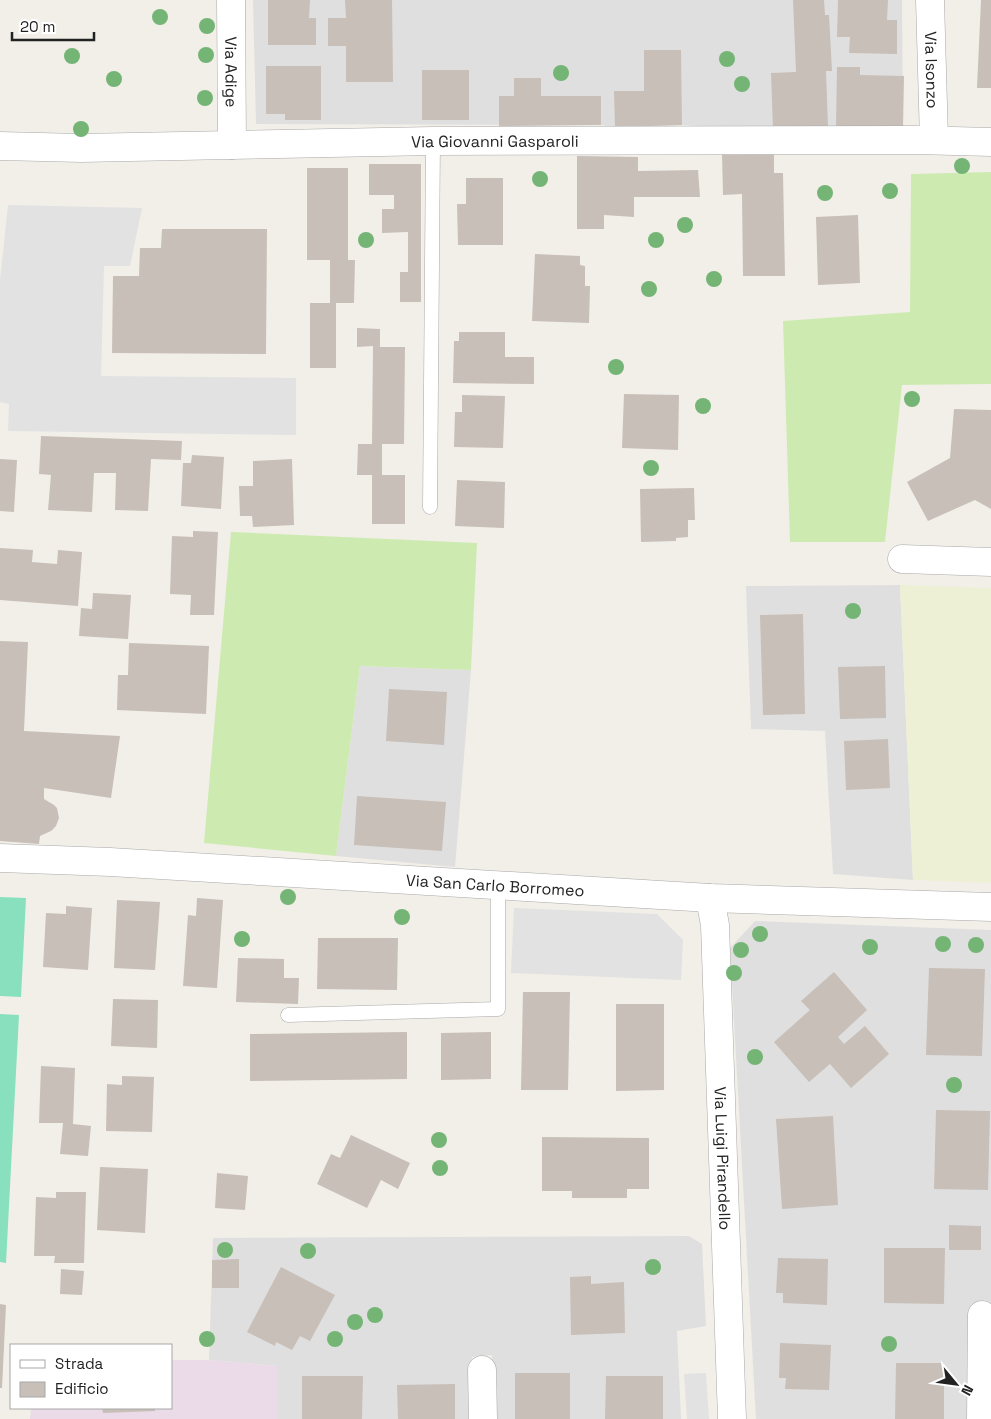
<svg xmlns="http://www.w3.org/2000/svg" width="991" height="1419" font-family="'Space Grotesk',sans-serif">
  <rect width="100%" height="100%" fill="#f2efe9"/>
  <g fill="#e0dfdf">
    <path d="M253,0H902L903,128L773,130L682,125L615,127L601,125L256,124Z"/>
    <path d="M900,585L913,880L833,874L825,731L751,729L746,586Z"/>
    <path d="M360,666L471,670L455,867L336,856Z"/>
    <path d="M755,921L991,930V1419H756L730,948Z"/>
    <path d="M689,1236L702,1244L706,1326L677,1331L681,1419H498L492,1416V1355L472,1357V1419H278V1366L209,1360L213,1238Z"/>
  </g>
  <path fill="#ebdbe8" d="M171,1360H209L278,1366V1419H30L31,1408H171Z"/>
  <path fill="#eef0d5" d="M900,585L991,588V883L913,880Z"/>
  <g fill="#cdebb0">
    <path d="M991,172V384L902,385L885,542H790L783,321L910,312L911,174Z"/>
    <path d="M231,532L477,543L471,670L360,666L336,856L204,843Z"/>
  </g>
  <g fill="#88e0be">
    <path d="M0,897L26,898L21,997L0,996Z"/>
    <path d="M0,1014L19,1015L6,1263L0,1262Z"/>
  </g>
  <g fill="#e2e2e2">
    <path d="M8,205L142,208L130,266H104L101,376L296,378V435L8,431L9,404L0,402V280Z"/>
    <path d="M514,908L657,914L683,940L681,980L511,973Z"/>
    <path d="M706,1373L709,1419H687L684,1374Z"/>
  </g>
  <g fill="#c7bfb8">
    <path d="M268,0H310L309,18H316V45H268Z"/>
    <path d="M345,0H392L393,82H346V46H328V18H346Z"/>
    <path d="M793,0H824L825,15H829L832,71H826L828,127L773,130L771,73L796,72Z"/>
    <path d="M838,0H888L887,20H897V54L849,53L850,37H837Z"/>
    <path d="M981,0H991V88H977Z"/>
    <path d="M644,50H681L682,125L615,127L614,91H644Z"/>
    <path d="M266,66H321V120H285V114H266Z"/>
    <path d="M837,67H860V75L904,76L903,128L836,127Z"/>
    <rect x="422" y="70" width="47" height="50"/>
    <path d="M514,78H541V96H601V125L499,126V96H514Z"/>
    <path d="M774,152V173H783L785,276H743L742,194L723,195L722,153Z"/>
    <path d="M577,156L638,157V171L698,170L700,197H634V217L604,215V229H577Z"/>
    <path d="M369,164H421V302H400V272H408V232L382,233V209H394V195H369Z"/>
    <path d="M307,168H348V260H355L354,303H336V368H310V303H330V260H307Z"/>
    <path d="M466,178H503V245H458L457,204H466Z"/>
    <path d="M858,215L860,283L818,285L816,217Z"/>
    <path d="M162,229H267L266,354L112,353L113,276H139L140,248H161Z"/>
    <path d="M535,254L580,256V265L585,266V286H590L589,323L532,321Z"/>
    <path d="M357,328L380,329V347H405L404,444H382V475H405V524H372V475H357L358,444H372L373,346L357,347Z"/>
    <path d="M459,332H505V357H534V384L453,383L454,341H459Z"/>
    <path d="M624,394L679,395L678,450L622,448Z"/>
    <path d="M462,395L505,396L503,448L454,447L455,412H462Z"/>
    <path d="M954,409L991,410V509L975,500L928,521L907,482L950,458Z"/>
    <path d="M41,436L182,441L181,460L151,459L148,511L115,510L116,473H94L92,512L48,510L51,475L39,474Z"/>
    <path d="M192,455L224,457L221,509L181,506L183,463H191Z"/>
    <path d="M0,459L17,460L14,512L0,511Z"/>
    <path d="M292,459L294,525L253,527L252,516H240L239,486H253V461Z"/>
    <path d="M457,480L505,482L504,528L455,526Z"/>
    <path d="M694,488L695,520H688V537L676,538V541L641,542L640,489Z"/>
    <path d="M193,531L218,532L214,615H190L191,595L170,594L172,536L193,537Z"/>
    <path d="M0,548L33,550L32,562L57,564L58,550L82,552L78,606L0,600Z"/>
    <path d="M93,593L131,595L128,639L79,636L81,608L92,609Z"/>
    <path d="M803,614L805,714L763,715L760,615Z"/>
    <path d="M0,641L28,642L24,731L120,736L111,798L44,788V799L54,805L57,808L59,818L56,826L51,831L40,836L39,844L0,841Z"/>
    <path d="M129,643L209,646L206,714L117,710L118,675H128Z"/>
    <path d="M885,666L886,718L840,719L838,667Z"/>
    <path d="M389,689L447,692L444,745L386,741Z"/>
    <path d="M888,739L890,788L846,790L844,741Z"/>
    <path d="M357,796L446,802L442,851L354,845Z"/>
    <path d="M197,898L223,900L217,988L183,986L188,915L196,916Z"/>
    <path d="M117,900L160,902L155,970L114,968Z"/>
    <path d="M66,906L92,908L88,970L43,967L46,913L66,914Z"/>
    <path d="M318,938H398L397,990L317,989Z"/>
    <path d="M238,958L284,959V978H299L298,1004L236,1002Z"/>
    <path d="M929,968L985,969L982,1056L926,1055Z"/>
    <path d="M834,972L867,1010L838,1037L844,1044L865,1026L889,1054L851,1088L830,1064L809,1082L774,1042L810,1010L801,1001Z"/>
    <path d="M523,992H570L568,1090H521Z"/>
    <path d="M113,999L158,1000L157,1048L111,1046Z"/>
    <path d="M616,1004H664V1090L616,1091Z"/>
    <path d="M407,1032V1079L250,1081V1034Z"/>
    <path d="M491,1032V1079L441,1080V1033Z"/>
    <path d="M41,1066L75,1068L73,1124L91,1126L88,1156L60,1154L63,1123H39Z"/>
    <path d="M122,1076L154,1077L152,1132L106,1131L107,1084L122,1085Z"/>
    <path d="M936,1110L990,1111L988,1190L934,1189Z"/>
    <path d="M833,1116L838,1205L782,1209L776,1119Z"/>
    <path d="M351,1135L410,1163L398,1189L381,1180L367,1208L317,1184L331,1154L340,1158Z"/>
    <path d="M542,1137L649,1138V1189H627V1198H572V1191H542Z"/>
    <path d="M100,1167L148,1169L145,1233L97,1230Z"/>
    <path d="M217,1173L248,1176L245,1210L215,1208Z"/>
    <path d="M56,1192H86L84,1263H54L55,1256H34L36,1197L56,1198Z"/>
    <path d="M949,1225L981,1226V1250H949Z"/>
    <path d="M884,1248H945L944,1304L884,1303Z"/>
    <path d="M778,1258L828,1259L827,1305L783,1303V1293H776Z"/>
    <path d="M239,1259V1288H212V1260Z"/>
    <path d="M281,1267L335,1295L310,1341L300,1336L292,1350L276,1342L275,1346L247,1332Z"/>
    <path d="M61,1269L84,1271L82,1295L60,1294Z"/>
    <path d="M591,1276V1284L624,1282L625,1333L571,1335L570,1277Z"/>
    <path d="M0,1304L6,1305L2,1388H0Z"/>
    <path d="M780,1343L831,1345L829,1390L785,1389L786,1378H779Z"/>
    <path d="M896,1363H944V1419H895Z"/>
    <rect x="515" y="1373" width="55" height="46"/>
    <path d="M302,1376H363L362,1419H302Z"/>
    <path d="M606,1376H663V1419H605Z"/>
    <path d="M455,1384V1419H398L397,1385Z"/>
    <path d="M102,1408H155V1411L103,1413Z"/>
  </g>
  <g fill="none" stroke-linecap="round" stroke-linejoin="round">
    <defs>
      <g id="service">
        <path d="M430,507L433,141"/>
        <path d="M288,1015L498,1009V885"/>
      </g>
      <g id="minor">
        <path id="s1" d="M231,0L232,145"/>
        <path id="s2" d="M930,0L934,140"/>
        <path id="s3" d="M0,146L81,148L433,141L916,140L991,142"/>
        <path d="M902,559L991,562"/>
        <path id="s4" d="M0,858L110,862L710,898L991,907"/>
        <path id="s5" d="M710,898L715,925L732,1419"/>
        <path d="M482,1370L483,1419"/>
        <path d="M981,1419L982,1315"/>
      </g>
    </defs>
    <use href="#service" stroke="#a9a9a9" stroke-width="15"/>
    <use href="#minor" stroke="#a9a9a9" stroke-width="29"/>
    <use href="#service" stroke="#fff" stroke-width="14"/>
    <use href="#minor" stroke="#fff" stroke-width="28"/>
  </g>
  <g fill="#74b475">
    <circle cx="160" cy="17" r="8"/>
    <circle cx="207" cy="26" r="8"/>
    <circle cx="206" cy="55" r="8"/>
    <circle cx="72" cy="56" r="8"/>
    <circle cx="727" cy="59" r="8"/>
    <circle cx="561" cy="73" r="8"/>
    <circle cx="114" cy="79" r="8"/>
    <circle cx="742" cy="84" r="8"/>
    <circle cx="205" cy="98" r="8"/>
    <circle cx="81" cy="129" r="8"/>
    <circle cx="962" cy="166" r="8"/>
    <circle cx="540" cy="179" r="8"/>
    <circle cx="890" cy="191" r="8"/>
    <circle cx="825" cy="193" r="8"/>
    <circle cx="685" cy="225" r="8"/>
    <circle cx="366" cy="240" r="8"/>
    <circle cx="656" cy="240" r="8"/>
    <circle cx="714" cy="279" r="8"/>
    <circle cx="649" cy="289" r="8"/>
    <circle cx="616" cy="367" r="8"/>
    <circle cx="912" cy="399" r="8"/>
    <circle cx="703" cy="406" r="8"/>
    <circle cx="651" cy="468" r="8"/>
    <circle cx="853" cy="611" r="8"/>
    <circle cx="288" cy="897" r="8"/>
    <circle cx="402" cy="917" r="8"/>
    <circle cx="760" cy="934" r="8"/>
    <circle cx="242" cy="939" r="8"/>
    <circle cx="943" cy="944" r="8"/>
    <circle cx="976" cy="945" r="8"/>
    <circle cx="870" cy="947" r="8"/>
    <circle cx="741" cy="950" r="8"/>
    <circle cx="734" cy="973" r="8"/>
    <circle cx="755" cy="1057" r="8"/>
    <circle cx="954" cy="1085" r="8"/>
    <circle cx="439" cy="1140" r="8"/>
    <circle cx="440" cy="1168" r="8"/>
    <circle cx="225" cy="1250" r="8"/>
    <circle cx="308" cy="1251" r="8"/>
    <circle cx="653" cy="1267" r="8"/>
    <circle cx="375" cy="1315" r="8"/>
    <circle cx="355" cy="1322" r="8"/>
    <circle cx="207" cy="1339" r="8"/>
    <circle cx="335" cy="1339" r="8"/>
    <circle cx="889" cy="1344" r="8"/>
  </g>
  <g text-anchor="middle" stroke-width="4" stroke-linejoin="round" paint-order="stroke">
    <g font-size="16" fill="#222" stroke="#fff">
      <text dy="6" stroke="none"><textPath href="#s2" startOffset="70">Via Isonzo</textPath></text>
      <text dy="6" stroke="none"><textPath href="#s1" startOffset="72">Via Adige</textPath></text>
      <text dy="6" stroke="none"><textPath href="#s3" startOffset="495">Via Giovanni Gasparoli</textPath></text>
      <text dy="6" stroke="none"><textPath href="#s4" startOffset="496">Via San Carlo Borromeo</textPath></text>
      <text dy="6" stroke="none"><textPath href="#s5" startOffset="261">Via Luigi Pirandello</textPath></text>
    </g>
  </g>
  <rect x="10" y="1344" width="162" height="65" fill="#ffffff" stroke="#a7a7a7"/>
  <rect x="20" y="1360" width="25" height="8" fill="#ffffff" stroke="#a7a7a7"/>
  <text x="55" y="1369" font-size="15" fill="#222222">Strada</text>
  <rect x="20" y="1382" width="25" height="15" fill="#c7bfb8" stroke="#a7a7a7"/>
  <text x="55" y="1394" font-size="15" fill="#222222">Edificio</text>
  <g transform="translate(956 1384) rotate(119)" stroke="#ffffff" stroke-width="4" paint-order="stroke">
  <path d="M0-4L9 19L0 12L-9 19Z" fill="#222222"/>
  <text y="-8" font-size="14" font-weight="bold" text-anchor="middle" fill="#222222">N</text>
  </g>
  <path d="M12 32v8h82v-8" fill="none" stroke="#222222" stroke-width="2.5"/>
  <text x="20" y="32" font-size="15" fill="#222222" stroke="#ffffff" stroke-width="4" paint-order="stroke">20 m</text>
</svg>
